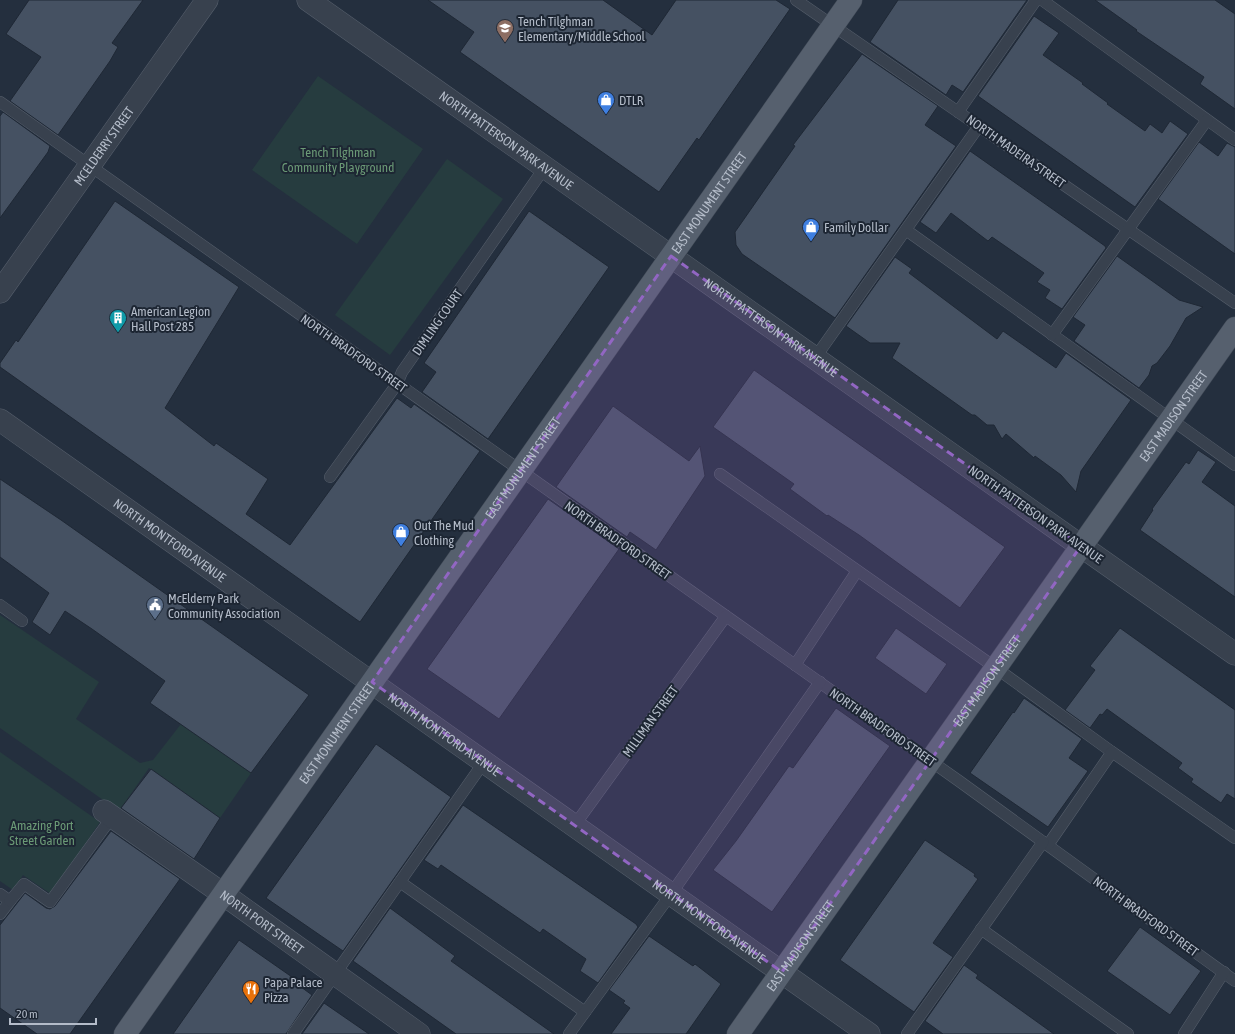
<svg xmlns="http://www.w3.org/2000/svg" width="1235" height="1034" font-family="'Asap Condensed',sans-serif">
  <rect width="100%" height="100%" fill="#242f3e"/>
  <g fill="#263c3f">
    <path d="M318,76L423,149L357,244L252,170Z"/>
    <path d="M447,159L503,199L390,355L335,315Z"/>
    <path d="M0,615L99,682L76,719L140,763L153,760L181,724L251,773L220,818L149,768L119,811L0,728Z"/>
    <path d="M0,752L100,822L51,894L23,875L13,890L0,881Z"/>
  </g>
  <g fill="#455162" stroke="#1f2835">
    <path d="M29,0H143L112,43L118,47L110,61L58,135L10,101L41,57L6,34Z"/>
    <path d="M428,0H603L652,35L676,0H776L790,9L699,140L697,138L659,192L460,52L474,32Z"/>
    <path d="M898,0H1027L963,92L952,85L946,95L870,42Z"/>
    <path d="M1095,0H1215L1235,14V109L1200,84L1204,77L1136,31L1137,30Z"/>
    <path d="M1034,16L1059,33L1043,55L1083,83L1082,84L1108,103L1107,104L1145,131L1150,124L1162,133L1170,121L1188,134L1135,207L978,96Z"/>
    <path d="M862,54L938,106L925,125L956,146L835,318L742,254L736,245L735,232L795,146L793,145Z"/>
    <path d="M3,112L50,146L48,152L0,218V116Z"/>
    <path d="M1199,142L1218,156L1227,143L1235,147V254L1158,199Z"/>
    <path d="M970,151L1105,246L1106,248L1062,309L1045,298L1050,290L1037,282L1044,273L992,237L988,241L951,213L936,233L920,222Z"/>
    <path d="M115,201L239,287L165,408L214,446L216,443L268,479L246,514L290,545L397,398L411,408L414,404L480,451L360,622L0,367V363L16,340L18,342Z"/>
    <path d="M529,211L609,267L488,439L422,392L436,372L424,363Z"/>
    <path d="M1117,256L1179,300L1203,307L1186,318L1170,346L1157,363L1152,366L1149,375L1139,388L1074,341L1085,325L1073,317Z"/>
    <path d="M895,257L912,269L909,273L997,339L1003,331L1056,368L1066,353L1131,400L1081,471L1076,492L1061,475L1035,456L1034,458L1006,434L1002,439L994,425H987L975,415H972L892,358L900,343H870L846,326Z"/>
    <path d="M754,370L1005,547L960,608L859,535L828,515L827,516L790,489L794,484L713,427Z"/>
    <path d="M613,406L689,461L700,446L705,476L656,550L630,532L627,537L556,487Z"/>
    <path d="M1198,450L1216,462L1202,482L1235,506V597L1140,530L1153,510L1152,509L1186,462L1189,464Z"/>
    <path d="M0,479L61,520L309,695L251,773L150,703L165,681L92,629L65,611L50,635L32,622L49,593L0,557Z"/>
    <path d="M548,499L619,549L499,719L427,669Z"/>
    <path d="M896,628L947,664L926,694L875,658Z"/>
    <path d="M1120,628L1235,710V799L1227,794L1221,803L1191,782L1193,779L1178,768L1182,763L1107,709L1102,715L1100,714L1090,728L1065,710L1095,670L1090,666Z"/>
    <path d="M1024,698L1082,739L1069,758L1088,771L1048,827L970,773L1013,712L1014,713Z"/>
    <path d="M836,708L890,746L772,912L713,870L736,841L789,766L793,768Z"/>
    <path d="M376,744L451,797L343,951L266,898Z"/>
    <path d="M151,769L220,818L194,859L121,808Z"/>
    <path d="M463,805L636,924L638,927L598,983L580,971L586,959L543,929L540,933L441,865L438,869L424,860Z"/>
    <path d="M111,831L180,879L70,1034H37L0,1008V925L25,893L46,908L50,909L55,906Z"/>
    <path d="M925,840L975,874L974,876L978,879L933,943L953,957L914,1012L840,960Z"/>
    <path d="M390,908L455,956L451,961L554,1034H456L353,961Z"/>
    <path d="M1140,927L1201,971L1170,1015L1107,971Z"/>
    <path d="M649,936L693,966L695,964L721,984L686,1034H611L630,1008L623,1003L625,1001L609,990Z"/>
    <path d="M239,940L292,977L290,979L312,995L286,1034H173Z"/>
    <path d="M964,965L978,975L976,978L1054,1034H943L925,1021Z"/>
    <path d="M324,1003L369,1034H302Z"/>
  </g>
  <g fill="none" stroke-linecap="round" stroke-linejoin="round">
    <defs>
      <g id="service">
        <path d="M796,0L1235,303"/>
        <path d="M1042,0L1235,140"/>
        <path d="M0,102L959,781L1235,981"/>
        <path d="M958,112L1036,0"/>
        <path d="M906,230L1235,465"/>
        <path d="M1052,335L1207,120"/>
        <path d="M815,358L979,126"/>
        <path d="M720,474L996,668L1112,752"/>
        <path d="M330,477L397,384L402,372L545,167"/>
        <path d="M0,605L22,621"/>
        <path d="M795,665L857,571"/>
        <path d="M574,826L726,616"/>
        <path d="M1048,845L1112,752L1235,838"/>
        <path d="M400,882L585,1012"/>
        <path d="M0,894L10,901L0,914"/>
        <path d="M10,901L24,884L50,902L112,817"/>
        <path d="M981,929L1128,1034"/>
        <path d="M293,1034L484,762"/>
        <path d="M569,1034L671,894L820,682"/>
        <path d="M907,1034L1043,842"/>
        <path d="M1184,1034L1224,972"/>
      </g>
      <g id="minor">
        <path id="s1" d="M0,292L207,0"/>
        <path id="s2" d="M0,420L869,1034"/>
        <path d="M1081,546L1235,654"/>
        <path id="s3" d="M104,811L223,894L419,1034"/>
      </g>
      <g id="tertiary">
        <path id="s4" d="M308,0L1081,546"/>
      </g>
      <g id="primary">
        <path id="s5" d="M125,1034L851,0"/>
        <path id="s6" d="M738,1034L1235,328"/>
      </g>
    </defs>
    <use href="#service" stroke="#565f6c" stroke-width="12"/>
    <use href="#minor" stroke="#565f6c" stroke-width="23"/>
    <use href="#tertiary" stroke="#565f6c" stroke-width="23"/>
    <use href="#primary" stroke="#414a57" stroke-width="23"/>
    <use href="#service" stroke="#38414e" stroke-width="11"/>
    <use href="#minor" stroke="#38414e" stroke-width="22"/>
    <use href="#tertiary" stroke="#38414e" stroke-width="22"/>
    <use href="#primary" stroke="#56606e" stroke-width="22"/>
  </g>
  <path fill="#9266c3" fill-opacity="0.2" stroke="#9266c3" stroke-width="3" stroke-dasharray="8 5" stroke-linejoin="round" d="M671,256L1081,546L782,972L372,682Z"/>
  <defs>
    <symbol id="school-pin" viewBox="-11 -11 22 30"><path d="M0 17L-7.5 6A9.5 9.5 0 1 1 7.5 6Z" fill="#8d6e63" stroke="#1d2633"/><path d="M0-5L7-2L0 1L-7-2ZM-4 1L0 2.5L4 1V4Q0 6-4 4Z" fill="#fff"/></symbol>
    <symbol id="shop-pin" viewBox="-11 -11 22 30"><path d="M0 17L-7.5 6A9.5 9.5 0 1 1 7.5 6Z" fill="#3f7fe0" stroke="#1d2633"/><path d="M-5-2.5h2.3a2.7 3.5 0 0 1 5.4 0H5L5.5 6h-11ZM-1.5-2.5h3a1.5 2.3 0 0 0-3 0Z" fill="#fff"/></symbol>
    <symbol id="building-pin" viewBox="-11 -11 22 30"><path d="M0 17L-7.5 6A9.5 9.5 0 1 1 7.5 6Z" fill="#0f9aa8" stroke="#1d2633"/><path d="M-4-6H4V6H1V3H-1V6H-4ZM-2.5-4.3h1.7v1.8h-1.7ZM.8-4.3h1.7v1.8H.8ZM-2.5-1h1.7V.8h-1.7ZM.8-1h1.7V.8H.8Z" fill="#fff"/></symbol>
    <symbol id="civic-pin" viewBox="-11 -11 22 30"><path d="M0 17L-7.5 6A9.5 9.5 0 1 1 7.5 6Z" fill="#5c6f8a" stroke="#1d2633"/><path d="M-.6-6.5H3V-4.5H.6V-3L4-1V1h2V6H-6V1h2V-1L-.6-3ZM-1.2 2.5V6h2.4V2.5Z" fill="#fff"/></symbol>
    <symbol id="restaurant-pin" viewBox="-11 -11 22 30"><path d="M0 17L-7.5 6A9.5 9.5 0 1 1 7.5 6Z" fill="#e8710a" stroke="#1d2633"/><path d="M-5-6h1v4h1v-4h1v4h1v-4h1v5L-1.5 .5V6h-2V.5L-5-1ZM5-6V6H3V1.5H1.5Q1.5-4 5-6Z" fill="#fff"/></symbol>
  </defs>
  <g fill-rule="evenodd">
    <use href="#school-pin" x="495" y="18" width="20" height="27"/>
    <use href="#shop-pin" x="596" y="90" width="20" height="27"/>
    <use href="#shop-pin" x="801" y="217" width="20" height="27"/>
    <use href="#building-pin" x="108" y="308" width="20" height="27"/>
    <use href="#shop-pin" x="391" y="522" width="20" height="27"/>
    <use href="#civic-pin" x="145" y="595" width="20" height="27"/>
    <use href="#restaurant-pin" x="241" y="979" width="20" height="27"/>
  </g>
  <g text-anchor="middle" stroke-width="4" stroke-linejoin="round" paint-order="stroke">
    <g font-size="13" fill="#b4bcc9" stroke="#1d2633" text-anchor="start">
      <text x="518" y="26">Tench Tilghman<tspan x="518" dy="15">Elementary/Middle School</tspan></text>
      <text x="619" y="105">DTLR</text>
      <text x="824" y="232">Family Dollar</text>
      <text x="131" y="316">American Legion<tspan x="131" dy="15">Hall Post 285</tspan></text>
      <text x="414" y="530">Out The Mud<tspan x="414" dy="15">Clothing</tspan></text>
      <text x="168" y="603">McElderry Park<tspan x="168" dy="15">Community Association</tspan></text>
      <text x="264" y="987">Papa Palace<tspan x="264" dy="15">Pizza</tspan></text>
    </g>
    <g font-size="13" fill="#b4bcc9" stroke="#1d2633">
      <text dy="5" stroke="none"><textPath href="#s4" startOffset="243">NORTH PATTERSON PARK AVENUE</textPath></text>
      <text dy="5" stroke="none"><textPath href="#s1" startOffset="179">MCELDERRY STREET</textPath></text>
      <text transform="translate(1016 151) rotate(35)" y="5">NORTH MADEIRA STREET</text>
      <text dy="5" stroke="none"><textPath href="#s5" startOffset="1016">EAST MONUMENT STREET</textPath></text>
      <text transform="translate(437 322) rotate(-55)" y="5">DIMLING COURT</text>
      <text dy="5" stroke="none"><textPath href="#s4" startOffset="567">NORTH PATTERSON PARK AVENUE</textPath></text>
      <text transform="translate(354 353) rotate(35)" y="5">NORTH BRADFORD STREET</text>
      <text dy="5" stroke="none"><textPath href="#s6" startOffset="756">EAST MADISON STREET</textPath></text>
      <text dy="5" stroke="none"><textPath href="#s5" startOffset="692">EAST MONUMENT STREET</textPath></text>
      <text transform="translate(1036 514) rotate(35)" y="5">NORTH PATTERSON PARK AVENUE</text>
      <text dy="5" stroke="none"><textPath href="#s2" startOffset="208">NORTH MONTFORD AVENUE</textPath></text>
      <text transform="translate(618 540) rotate(35)" y="5">NORTH BRADFORD STREET</text>
      <text dy="5" stroke="none"><textPath href="#s6" startOffset="432">EAST MADISON STREET</textPath></text>
      <text transform="translate(650 721) rotate(-54)" y="5">MILLIMAN STREET</text>
      <text transform="translate(883 727) rotate(35)" y="5">NORTH BRADFORD STREET</text>
      <text dy="5" stroke="none"><textPath href="#s5" startOffset="368">EAST MONUMENT STREET</textPath></text>
      <text dy="5" stroke="none"><textPath href="#s2" startOffset="544">NORTH MONTFORD AVENUE</textPath></text>
      <text transform="translate(1146 916) rotate(36)" y="5">NORTH BRADFORD STREET</text>
      <text dy="5" stroke="none"><textPath href="#s2" startOffset="868">NORTH MONTFORD AVENUE</textPath></text>
      <text dy="5" stroke="none"><textPath href="#s3" startOffset="193">NORTH PORT STREET</textPath></text>
      <text dy="5" stroke="none"><textPath href="#s6" startOffset="108">EAST MADISON STREET</textPath></text>
    </g>
    <g font-size="13" fill="#6b9a76" stroke="#1d2633">
      <text x="338" y="157">Tench Tilghman<tspan x="338" dy="15">Community Playground</tspan></text>
      <text x="42" y="830">Amazing Port<tspan x="42" dy="15">Street Garden</tspan></text>
    </g>
  </g>
  <path d="M10 1018v6h86v-6" fill="none" stroke="#b4bcc9" stroke-width="2"/>
  <text x="16" y="1018" font-size="12" fill="#b4bcc9" stroke="#1d2633" stroke-width="3" paint-order="stroke">20 m</text>
</svg>
